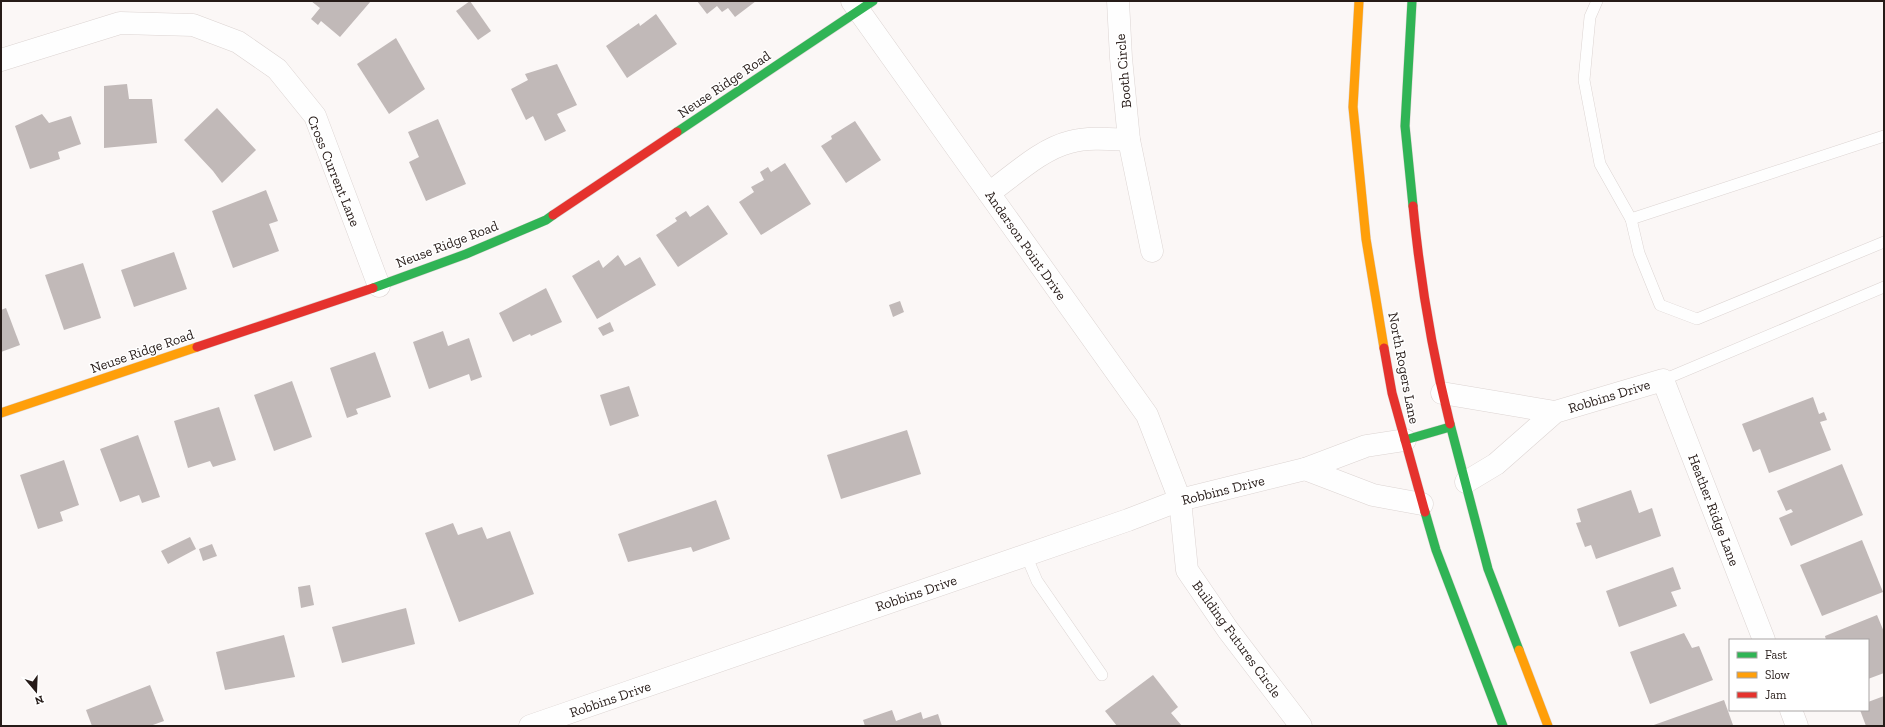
<svg xmlns="http://www.w3.org/2000/svg" width="1885" height="727" font-family="'Zilla Slab',serif">
  <rect width="100%" height="100%" fill="#fbf7f6"/>
  <g fill="#c1b9b8">
    <path d="M311,1H371L340,37L321,21L318,25L311,19L320,8Z"/>
    <path d="M470,1L491,31L478,40L456,11Z"/>
    <path d="M697,1H756L735,17L728,8L722,12L717,6L707,14Z"/>
    <path d="M656,14L677,44L627,78L606,46L639,23L640,26Z"/>
    <path d="M396,38L425,89L389,114L357,64Z"/>
    <path d="M557,64L577,105L557,114L566,131L545,141L533,116L526,120L511,89L528,80L525,74Z"/>
    <path d="M127,84L129,99H152L157,143L104,148V86Z"/>
    <path d="M217,108L256,150L222,183L213,171L184,140Z"/>
    <path d="M42,114L49,123L71,116L81,144L58,152L60,159L30,169L15,126Z"/>
    <path d="M438,119L466,184L426,201L409,162L419,157L408,132Z"/>
    <path d="M855,121L881,160L846,183L821,146L832,139L831,136Z"/>
    <path d="M785,163L811,204L761,235L739,202L754,192L751,187L764,180L760,172L768,167L771,172Z"/>
    <path d="M266,190L278,221L269,224L279,251L233,268L212,211Z"/>
    <path d="M708,205L728,234L678,267L656,235L677,221L675,218L686,211L690,217Z"/>
    <path d="M174,252L187,289L134,307L121,270Z"/>
    <path d="M618,255L625,266L640,257L656,285L597,319L572,276L599,260L603,268Z"/>
    <path d="M83,263L101,318L64,330L45,275Z"/>
    <path d="M546,288L562,322L531,336L530,334L513,342L499,313Z"/>
    <path d="M900,301L904,312L893,317L889,305Z"/>
    <path d="M6,308L20,345L1,352V310Z"/>
    <path d="M610,322L614,331L603,336L598,328Z"/>
    <path d="M443,331L448,346L469,338L482,377L471,381L469,374L429,389L413,342Z"/>
    <path d="M375,352L391,397L356,409L358,414L347,418L330,368Z"/>
    <path d="M292,381L312,437L274,451L254,395Z"/>
    <path d="M629,386L639,416L610,426L600,395Z"/>
    <path d="M1813,397L1819,414L1824,412L1827,420L1820,422L1831,450L1769,473L1760,449L1753,452L1742,424Z"/>
    <path d="M219,407L236,460L213,467L210,461L188,468L174,421Z"/>
    <path d="M907,430L921,474L841,499L827,455Z"/>
    <path d="M138,435L160,497L142,503L139,495L120,502L100,449Z"/>
    <path d="M64,460L79,505L60,512L63,521L38,529L20,475Z"/>
    <path d="M1842,464L1863,515L1791,546L1779,518L1793,512L1791,509L1786,511L1777,491Z"/>
    <path d="M1631,490L1639,513L1652,508L1661,536L1596,559L1591,545L1585,547L1576,523L1581,522L1577,509Z"/>
    <path d="M716,500L730,539L693,552L691,547L628,562L618,534Z"/>
    <path d="M453,523L458,535L482,527L487,539L510,531L534,594L459,622L425,533Z"/>
    <path d="M190,537L196,549L168,564L161,551Z"/>
    <path d="M1862,540L1883,592L1822,616L1800,565Z"/>
    <path d="M212,544L217,556L203,561L199,549Z"/>
    <path d="M1673,567L1681,589L1671,592L1677,606L1619,627L1606,591Z"/>
    <path d="M310,585L314,605L301,608L298,587Z"/>
    <path d="M406,608L415,644L342,663L332,627Z"/>
    <path d="M1877,615L1884,632V673L1868,679V640H1826L1825,636Z"/>
    <path d="M1684,633L1692,648L1699,646L1713,680L1650,704L1630,652Z"/>
    <path d="M284,635L295,677L225,690L216,652Z"/>
    <path d="M1153,675L1178,707L1171,713L1182,726H1117L1105,711Z"/>
    <path d="M150,685L164,721L150,726H92L86,710Z"/>
    <path d="M1884,696V726H1866L1860,710H1868V702Z"/>
    <path d="M1724,700L1733,725L1730,726H1651Z"/>
    <path d="M892,710L896,721L921,712L923,719L938,714L942,726H865L863,720Z"/>
  </g>
  <g fill="none" stroke-linecap="round" stroke-linejoin="round">
    <defs>
      <g id="lane">
        <path d="M1597,1L1590,17L1584,80L1600,164L1631,219L1639,253L1660,305L1697,319L1884,242"/>
        <path d="M1631,219L1884,136"/>
        <path d="M1663,380L1884,287"/>
        <path d="M1026,555L1037,581L1102,675"/>
      </g>
      <g id="street">
        <path d="M852,1L1147,415L1180,500L1187,570L1228,630L1301,726"/>
        <path d="M1118,1L1121,58L1129,140L1152,251"/>
        <path d="M1,60L120,23L193,25L238,42L277,69L315,116L379,286"/>
        <path d="M989,193C1013,176 1041,149 1070,142C1089,137 1109,139 1129,140"/>
        <path d="M1442,393L1555,412"/>
        <path d="M1305,469L1373,495L1422,504"/>
        <path d="M1466,482L1496,464L1555,412L1663,380L1764,640"/>
        <path d="M1791,710L1797,726"/>
        <path d="M530,726L1128,520L1180,500L1305,469L1366,446L1405,440"/>
      </g>
      <g id="fast">
        <path d="M1412,1L1405,126L1413,206"/>
        <path d="M677,132L873,1"/>
        <path d="M373,288L466,254L546,220L553,215"/>
        <path d="M1450,424L1488,569L1519,650"/>
        <path d="M1405,440L1450,427"/>
        <path d="M1425,512L1436,550L1503,726"/>
      </g>
      <g id="slow">
        <path d="M1359,1L1353,107L1366,239L1384,348"/>
        <path d="M1,413L197,347"/>
        <path d="M1519,650L1548,726"/>
      </g>
      <g id="jam">
        <path d="M1413,206C1420,279 1432,352 1450,424"/>
        <path d="M553,215L677,132"/>
        <path d="M197,347L373,288"/>
        <path d="M1384,348L1392,393L1425,512"/>
      </g>
    </defs>
    <use href="#lane" stroke="#dcd4d2" stroke-width="12"/>
    <use href="#street" stroke="#dcd4d2" stroke-width="23"/>
    <use href="#fast" stroke="#dcd4d2" stroke-width="10"/>
    <use href="#slow" stroke="#dcd4d2" stroke-width="10"/>
    <use href="#jam" stroke="#dcd4d2" stroke-width="10"/>
    <use href="#lane" stroke="#fefefe" stroke-width="11"/>
    <use href="#street" stroke="#fefefe" stroke-width="22"/>
    <use href="#fast" stroke="#30b455" stroke-width="9"/>
    <use href="#slow" stroke="#ff9f0a" stroke-width="9"/>
    <use href="#jam" stroke="#e5322d" stroke-width="9"/>
  </g>
  <g text-anchor="middle" stroke-width="3" stroke-linejoin="round" paint-order="stroke">
    <g font-size="14" fill="#261b18" stroke="#fff">
      <text transform="translate(1123 71) rotate(-95)" y="5">Booth Circle</text>
      <text transform="translate(724 84) rotate(-34)" y="5">Neuse Ridge Road</text>
      <text transform="translate(334 171) rotate(68)" y="5">Cross Current Lane</text>
      <text transform="translate(447 244) rotate(-21)" y="5">Neuse Ridge Road</text>
      <text transform="translate(1026 245) rotate(55)" y="5">Anderson Point Drive</text>
      <text transform="translate(142 351) rotate(-19)" y="5">Neuse Ridge Road</text>
      <text transform="translate(1404 368) rotate(79)" y="5">North Rogers Lane</text>
      <text transform="translate(1609 396) rotate(-17)" y="5">Robbins Drive</text>
      <text transform="translate(1223 490) rotate(-14)" y="5">Robbins Drive</text>
      <text transform="translate(1714 510) rotate(69)" y="5">Heather Ridge Lane</text>
      <text transform="translate(916 593) rotate(-19)" y="5">Robbins Drive</text>
      <text transform="translate(1237 639) rotate(54)" y="5">Building Futures Circle</text>
      <text transform="translate(610 699) rotate(-19)" y="5">Robbins Drive</text>
    </g>
  </g>
  <rect width="1885" height="727" fill="none" stroke="#261b18" stroke-width="4"/>
  <rect x="1729" y="639" width="140" height="72" fill="#ffffff" stroke="#a8a4a3"/>
  <rect x="1737" y="652" width="20" height="6" fill="#30b455" stroke="#a8a4a3"/>
  <text x="1765" y="659" font-size="12" fill="#261b18">Fast</text>
  <rect x="1737" y="672" width="20" height="6" fill="#ff9f0a" stroke="#a8a4a3"/>
  <text x="1765" y="679" font-size="12" fill="#261b18">Slow</text>
  <rect x="1737" y="692" width="20" height="6" fill="#e5322d" stroke="#a8a4a3"/>
  <text x="1765" y="699" font-size="12" fill="#261b18">Jam</text>
  <g transform="translate(36 691) rotate(161)" stroke="#ffffff" stroke-width="3" paint-order="stroke">
  <path d="M0-3L7 15L0 10L-7 15Z" fill="#261b18"/>
  <text y="-6" font-size="11" font-weight="bold" text-anchor="middle" fill="#261b18">N</text>
  </g>
</svg>
